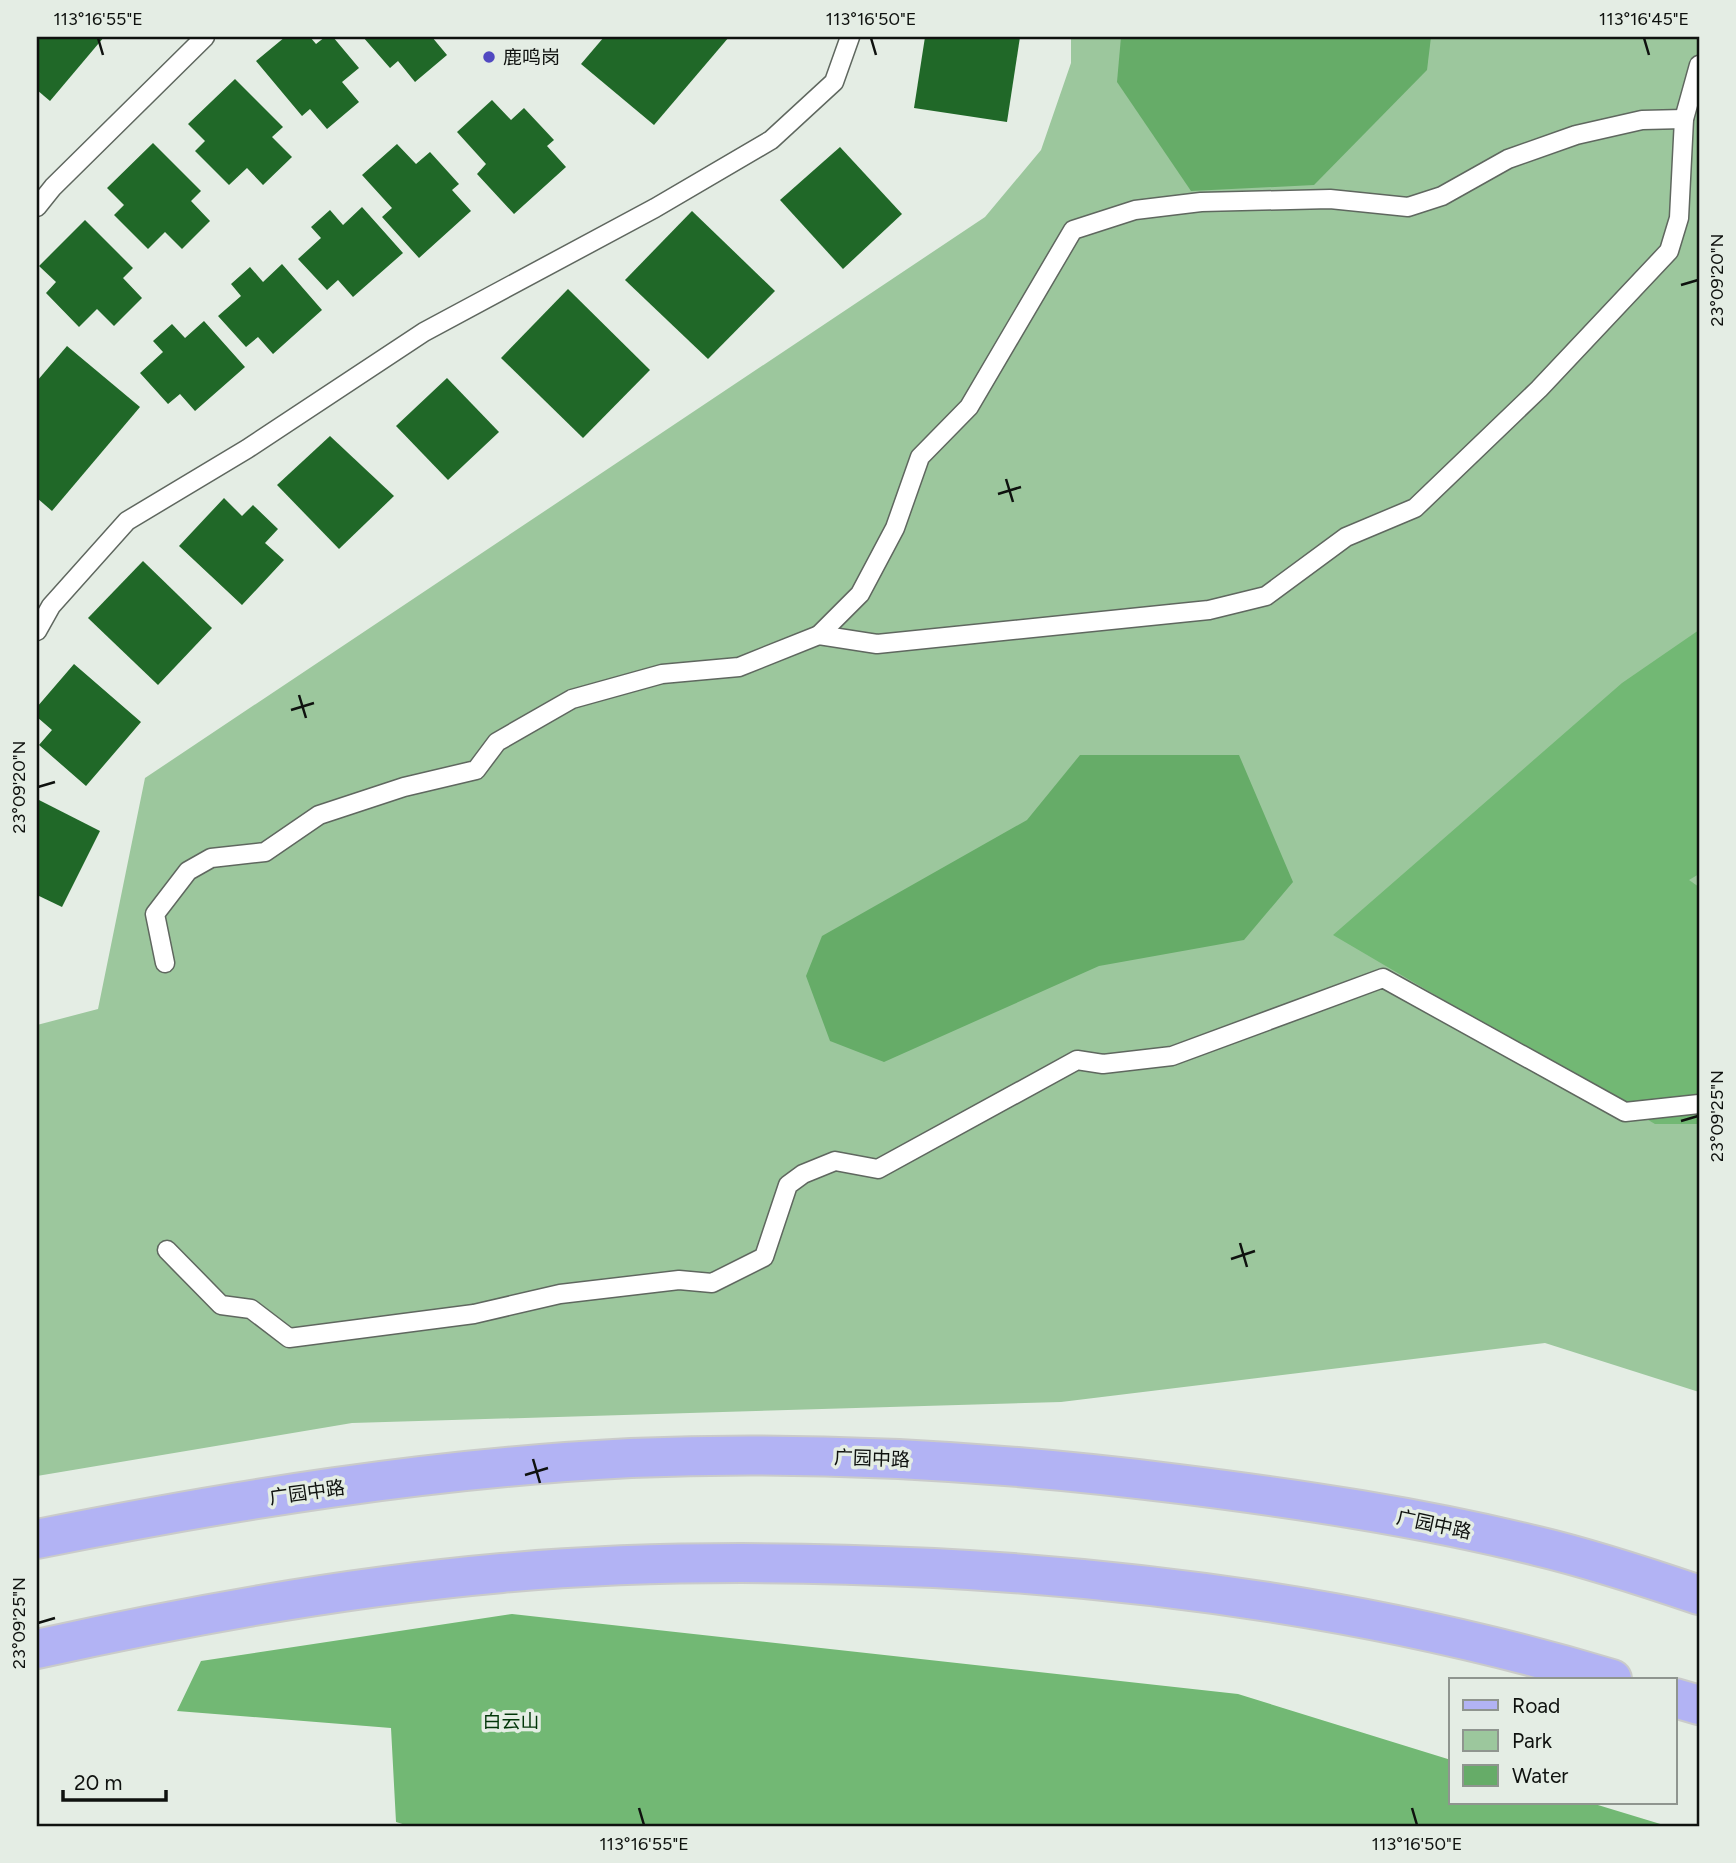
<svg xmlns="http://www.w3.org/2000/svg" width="1736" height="1863" font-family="Figtree,'Noto Sans SC',sans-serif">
  <rect width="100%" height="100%" fill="#e4ede4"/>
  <path fill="#9cc79d" d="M1071,37H1699V1392L1545,1343L1061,1402L352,1423L37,1476V1025L98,1009L145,778L985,217L1041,150L1071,63Z"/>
  <g fill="#72b874">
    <path d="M1699,630V874L1689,880L1699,887V1124H1655L1333,935L1622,683Z"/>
    <path d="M512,1614L1238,1694L1451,1760V1802H1588L1667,1826H409L396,1822L391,1728L177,1711L201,1661Z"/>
  </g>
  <g fill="#66ac68">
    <path d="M1121,37H1431L1427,70L1314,185L1191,191L1117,82Z"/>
    <path d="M1080,755H1239L1293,882L1244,940L1099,966L884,1062L830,1041L806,976L822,936L1027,820Z"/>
  </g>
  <g fill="#206828">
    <path d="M37,37H104L50,101L37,90Z"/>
    <path d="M285,37H310L316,44L325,37H333L359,68L342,82L359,102L327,129L310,109L302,116L256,61Z"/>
    <path d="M363,37H432L447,55L415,82L398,61L390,68Z"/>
    <path d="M604,37H729L654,125L581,64Z"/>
    <path d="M925,37H1020L1007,122L914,108Z"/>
    <path d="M235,79L283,127L272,137L292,157L263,185L247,168L229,185L195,151L205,141L188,124Z"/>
    <path d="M492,100L511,120L524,108L554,140L547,146L566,167L514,214L477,174L486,164L457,132Z"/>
    <path d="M153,143L201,191L191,201L210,221L182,249L165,232L148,249L114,215L124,205L107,188Z"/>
    <path d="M397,144L416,164L430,152L459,184L452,190L471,211L419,258L382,217L392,208L362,175Z"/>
    <path d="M840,147L902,214L843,269L780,200Z"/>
    <path d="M362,207L403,253L353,297L338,280L327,290L298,259L321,238L311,227L330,210L343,225Z"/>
    <path d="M692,211L775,291L708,359L625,280Z"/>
    <path d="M85,220L133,268L123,278L142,298L114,326L97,309L79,327L46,293L56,282L39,266Z"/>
    <path d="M282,264L322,310L273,354L258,337L246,347L218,316L241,296L231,284L250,267L263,282Z"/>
    <path d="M568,289L650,370L583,438L501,358Z"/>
    <path d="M204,321L245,367L195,411L180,394L168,404L140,373L163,352L153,341L172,324L185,338Z"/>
    <path d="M67,346L140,407L52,511L37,498V381Z"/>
    <path d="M447,378L499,432L448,480L396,426Z"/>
    <path d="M330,436L394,496L339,549L277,485Z"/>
    <path d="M224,498L242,516L253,505L278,529L265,543L284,560L242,605L179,546Z"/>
    <path d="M143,561L212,628L158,685L88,618Z"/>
    <path d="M74,664L141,722L86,786L39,745L52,730L37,717V707Z"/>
    <path d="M37,799L100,831L62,907L37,895Z"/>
  </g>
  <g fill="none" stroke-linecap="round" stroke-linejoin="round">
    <defs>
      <g id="service">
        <path d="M37,207L53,187L205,37"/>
        <path d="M37,631L51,606L127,521L247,449L424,332L655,208L771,140L834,82L850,37"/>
        <path d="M819,635L860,594L895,528L920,457L969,407L1073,230L1135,210L1201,202L1330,199L1408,207L1442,196L1508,159L1576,135L1642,120L1684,119"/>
        <path d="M165,963L155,914L188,871L211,858L265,852L319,815L404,787L476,770L497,742L572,699L662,674L739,667L819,635L877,644L1209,610L1266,596L1346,537L1415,508L1539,389L1669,251L1679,218L1684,119L1699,65"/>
        <path d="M167,1250L221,1305L251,1309L289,1338L474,1314L560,1294L679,1280L712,1283L764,1257L788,1185L803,1174L835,1161L878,1169L1077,1060L1103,1064L1172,1056L1383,978L1625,1112L1699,1104"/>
      </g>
      <g id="primary">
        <path d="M37,1539C232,1500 431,1468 631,1458C814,1450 997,1461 1179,1484C1299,1499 1420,1517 1537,1546C1592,1559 1646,1577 1699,1595"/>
        <path d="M37,1649C190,1615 345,1587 502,1573C646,1560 790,1561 934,1568C1164,1580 1392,1613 1612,1679"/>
        <path d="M1675,1698L1699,1705"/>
      </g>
    </defs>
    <use href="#service" stroke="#5f675f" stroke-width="21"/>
    <use href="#primary" stroke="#cacbca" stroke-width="42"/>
    <use href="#service" stroke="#fff" stroke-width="18"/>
    <use href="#primary" stroke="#b2b3f4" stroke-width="38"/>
  </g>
  <path fill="none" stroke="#0f120f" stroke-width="2.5" d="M98,38L103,55M871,38L876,55M1644,38L1649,55M1681,285L1698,280M1006,479L1013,502M998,494L1021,487M299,695L306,718M291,710L314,703M38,787L55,782M1681,1121L1698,1116M1240,1243L1247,1267M1231,1259L1255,1251M533,1459L540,1483M525,1475L548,1468M38,1623L55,1618M639,1808L644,1825M1412,1808L1417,1825"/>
  <circle fill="#5149c1" stroke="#e4ede4" stroke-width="2.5" cx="489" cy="57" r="7"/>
  <g text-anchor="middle" stroke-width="7" stroke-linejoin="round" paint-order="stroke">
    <g font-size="19" fill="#0f120f" stroke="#e4ede4" text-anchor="start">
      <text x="503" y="64">鹿鸣岗</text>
    </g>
    <g font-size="19" fill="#0f120f" stroke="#e4ede4">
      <text transform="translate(872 1458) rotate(2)" y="7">广园中路</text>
      <text transform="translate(307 1492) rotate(-8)" y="7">广园中路</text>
      <text transform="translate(1434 1524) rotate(12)" y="7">广园中路</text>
    </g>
    <g font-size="19" fill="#003508" stroke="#e4ede4">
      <text x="511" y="1728">白云山</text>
    </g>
  </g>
  <rect width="1736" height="1863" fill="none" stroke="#e4ede4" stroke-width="77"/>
  <rect x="1449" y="1678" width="228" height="126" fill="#e4ede4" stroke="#8f958f" stroke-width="2"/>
  <rect x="1463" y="1700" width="35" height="10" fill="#b2b3f4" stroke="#8f958f" stroke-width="2"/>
  <text x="1512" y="1713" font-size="21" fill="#0f120f">Road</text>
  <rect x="1463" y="1730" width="35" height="21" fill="#9cc79d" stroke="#8f958f" stroke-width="2"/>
  <text x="1512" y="1748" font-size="21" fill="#0f120f">Park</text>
  <rect x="1463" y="1765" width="35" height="21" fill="#66ac68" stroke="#8f958f" stroke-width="2"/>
  <text x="1512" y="1783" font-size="21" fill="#0f120f">Water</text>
  <path d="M63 1790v10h103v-10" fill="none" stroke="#0f120f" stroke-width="3.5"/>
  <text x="74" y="1790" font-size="21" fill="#0f120f" stroke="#e4ede4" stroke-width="5" paint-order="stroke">20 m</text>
  <rect x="38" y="38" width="1660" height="1787" fill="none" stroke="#0f120f" stroke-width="2.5"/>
  <g font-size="18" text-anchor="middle" fill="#0f120f">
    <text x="98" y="25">113°16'55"E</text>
    <text x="871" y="25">113°16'50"E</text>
    <text x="1644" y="25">113°16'45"E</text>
    <text transform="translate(1717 280) rotate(-90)" y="6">23°09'20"N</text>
    <text transform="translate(19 787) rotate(-90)" y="6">23°09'20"N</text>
    <text transform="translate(1717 1116) rotate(-90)" y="6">23°09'25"N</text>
    <text transform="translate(19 1623) rotate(-90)" y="6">23°09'25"N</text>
    <text x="644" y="1850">113°16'55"E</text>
    <text x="1417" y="1850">113°16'50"E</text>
  </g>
</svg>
